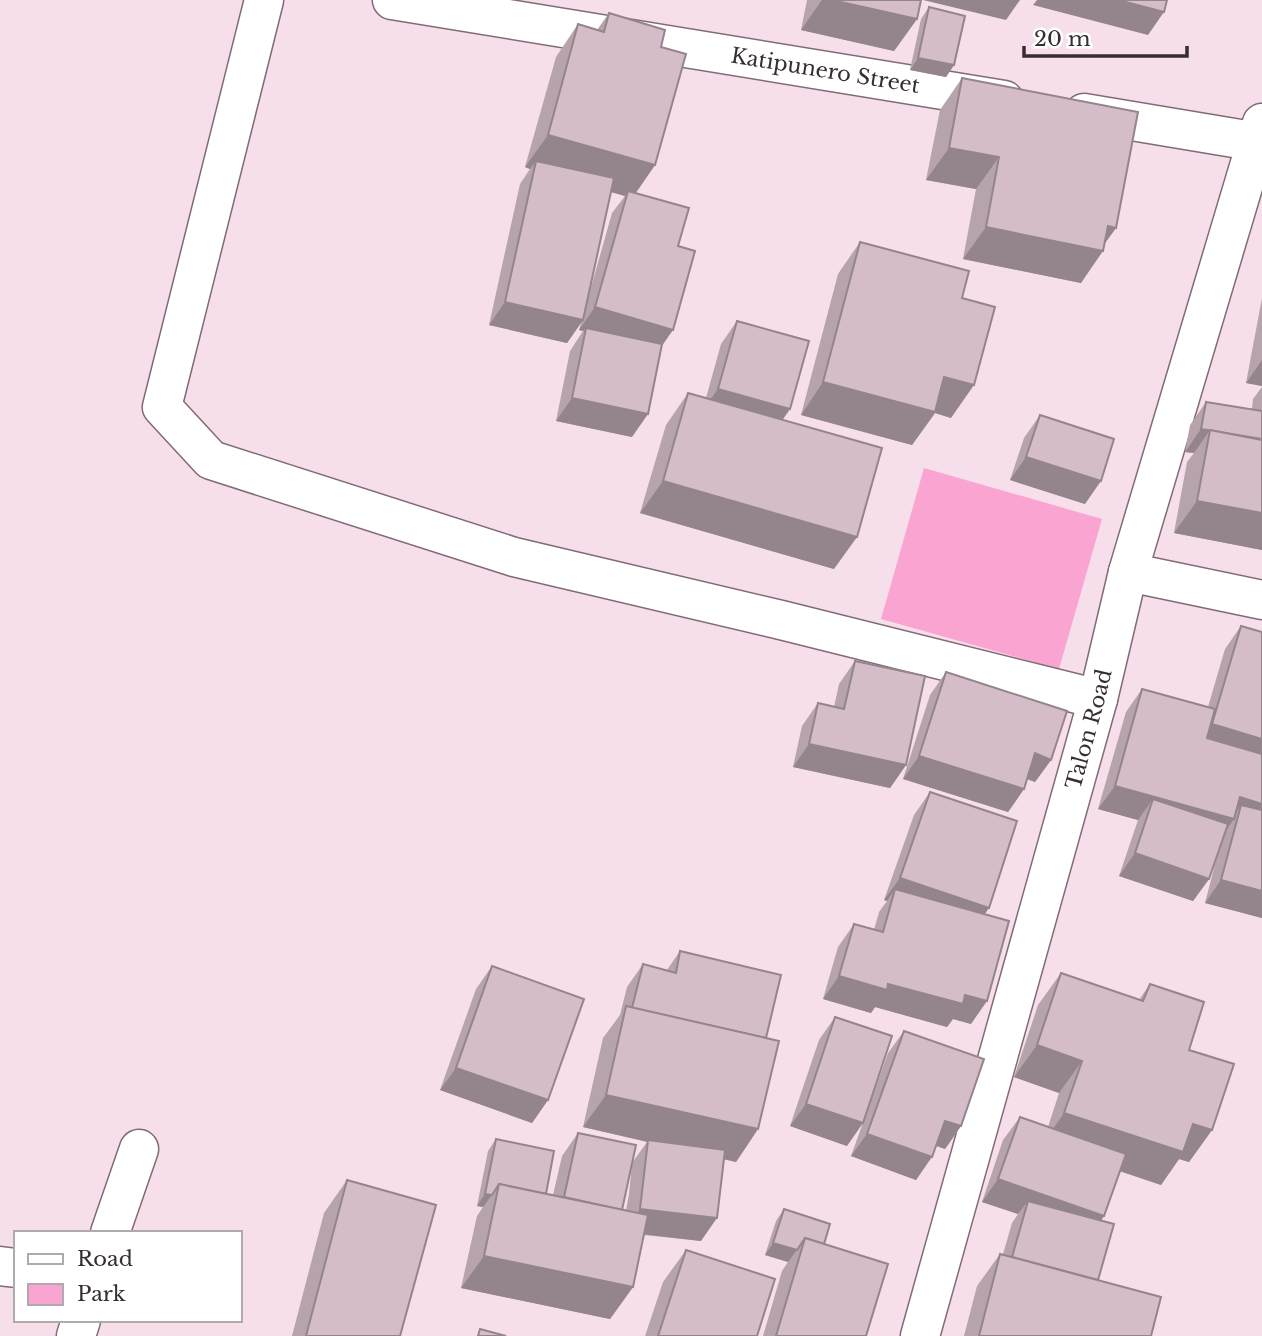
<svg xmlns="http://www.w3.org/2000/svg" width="1262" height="1336" font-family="'Libre Baskerville',serif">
  <rect width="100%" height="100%" fill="#f6dfea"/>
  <path fill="#faa4d2" d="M924,468L1102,519L1059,669L881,619Z"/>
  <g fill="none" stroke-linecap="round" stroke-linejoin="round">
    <defs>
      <g id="street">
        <path d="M264,0L162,407L211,460L514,557L781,620L1098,699"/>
        <path id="s1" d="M392,0L1004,100"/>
        <path d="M1084,113L1258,142"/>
        <path d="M1128,572L1262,600"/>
        <path d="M110,1233L139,1149"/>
        <path d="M0,1266L16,1268"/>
        <path d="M76,1336L81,1320"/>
      </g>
      <g id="secondary">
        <path id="s2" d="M920,1336L1098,699L1128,572L1262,123"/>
      </g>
    </defs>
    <use href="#street" stroke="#806b76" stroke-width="41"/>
    <use href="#secondary" stroke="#806b76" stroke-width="41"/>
    <use href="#street" stroke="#fff" stroke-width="38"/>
    <use href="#secondary" stroke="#fff" stroke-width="38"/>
  </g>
  <g fill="#b6a3ac" fill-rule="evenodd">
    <path d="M807,0H921L917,19L894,51L801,30Z"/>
    <path d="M929,7L954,65L946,77L910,70L921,19Z"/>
    <path d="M609,13L661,47L655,165L636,193L678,246L662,346L632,437L556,421L570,351L583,331L579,330L581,323L567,343L489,325L520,184L530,169L525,167L556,57L578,24L597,30ZM611,192L625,196L612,213L586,305Z"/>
    <path d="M962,78L1116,228L1105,243L1081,283L963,259L976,189L926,180L940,110Z"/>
    <path d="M860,242L962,298L951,418L935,413L912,445L801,415L838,274Z"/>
    <path d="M1262,298V386L1246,383Z"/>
    <path d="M737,321L790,409L782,420L834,569L640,513L666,425L688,393L706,398L721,344Z"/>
    <path d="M1262,387V550L1174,533L1187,462L1194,453L1185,452L1190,425L1206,402L1252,409L1253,399Z"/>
    <path d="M1040,415L1085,504L1010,480L1024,438Z"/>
    <path d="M1241,626L1262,918L1205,903L1218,853L1209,879L1193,901L1119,876L1138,820L1098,809L1126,712L1142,689L1208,707L1225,649Z"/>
    <path d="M855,661L906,765L890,788L793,767L802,726L818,703L834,707L839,684Z"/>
    <path d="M946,672L1051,760L1035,782L1027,779L1024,789L1008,812L903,779L930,695Z"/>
    <path d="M930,792L984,914L971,1024L953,1019L947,1027L875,1007L871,1013L823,999L838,947L854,924L874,930L879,912L887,901L884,900L914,815Z"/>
    <path d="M680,951L758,1129L736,1162L724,1159L701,1241L644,1235L633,1287L610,1319L461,1288L477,1216L483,1207L477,1206L488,1151L496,1139L546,1194L553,1195L562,1156L578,1133L632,1163L647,1142L583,1127L603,1038L620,1015L627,987L643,964L667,970ZM632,1164L629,1194L626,1210L622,1209Z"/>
    <path d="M492,966L548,1100L532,1123L440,1090L476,989Z"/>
    <path d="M1061,973L1139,1000L1150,984L1189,1050L1212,1130L1189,1162L1179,1159L1161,1185L1120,1171L1104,1216L1101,1221L1098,1280L1151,1336H964L977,1286L1000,1254H1003L1012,1223L1018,1214L982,1202L1003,1140L1020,1117L1048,1127L1059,1093L1014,1077L1038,1005Z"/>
    <path d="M835,1017L847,1146L790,1126L819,1040Z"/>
    <path d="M904,1031L961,1126L945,1149L936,1146L916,1180L851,1156L888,1053Z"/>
    <path d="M347,1180L400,1336H292L324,1213Z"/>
    <path d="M784,1209L824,1244L866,1336H763L782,1271L788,1262L765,1255L776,1221Z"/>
    <path d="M686,1250L757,1336H645L663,1282Z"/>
  </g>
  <g fill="#94848c">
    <path d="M822,0H832L917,19L894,51L801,30Z"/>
    <path d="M923,0H1020L1006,20Z"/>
    <path d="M1037,0H1118L1164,12L1148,35L1033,5Z"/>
    <path d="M918,58L954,65L946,77L910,70Z"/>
    <path d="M548,135L655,165L632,198L628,191L625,196L534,170L536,161L530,169L525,167Z"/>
    <path d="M949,148L999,157L976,189L926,180Z"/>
    <path d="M1108,226L1116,228L1100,250L1103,251L1081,283L963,259L986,227Z"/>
    <path d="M505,302L583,320L567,343L489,325Z"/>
    <path d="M595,307L673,330L657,353L586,328L583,331L579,330Z"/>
    <path d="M1262,360V386L1246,383Z"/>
    <path d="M944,377L974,385L951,418L935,413L912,445L801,415L823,382Z"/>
    <path d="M718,389L790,409L774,432L702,411Z"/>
    <path d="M572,398L648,414L632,437L556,421Z"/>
    <path d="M1201,429L1210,430L1194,453L1185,452Z"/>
    <path d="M1026,457L1101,481L1085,504L1010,480Z"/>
    <path d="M663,481L857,537L834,569L640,513Z"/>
    <path d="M1197,501L1262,513V550L1174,533Z"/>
    <path d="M1212,724L1262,739V767L1196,747Z"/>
    <path d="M809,744L906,765L890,788L793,767Z"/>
    <path d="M1035,753L1051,760L1035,782L1019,776Z"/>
    <path d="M919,756L1024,789L1008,812L903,779Z"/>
    <path d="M1115,786L1240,797L1262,804V831L1241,805L1231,819H1234L1218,842L1153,799L1138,820L1098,809Z"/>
    <path d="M1135,853L1209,879L1193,901L1119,876Z"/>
    <path d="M900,878L989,908L973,931L895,889L887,901L884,900Z"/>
    <path d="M1221,880L1262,891V918L1205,903Z"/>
    <path d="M839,976L965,995L987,1001L971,1024L953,1019L947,1027L875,1007L871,1013L823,999Z"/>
    <path d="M1037,1045L1082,1061L1059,1093L1014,1077Z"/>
    <path d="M456,1068L548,1100L532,1123L440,1090Z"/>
    <path d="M606,1095L758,1129L736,1162L583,1127Z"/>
    <path d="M806,1104L863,1123L847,1146L790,1126Z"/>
    <path d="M1064,1113L1193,1124L1212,1130L1189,1162L1179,1159L1161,1185L1042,1145Z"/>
    <path d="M945,1121L961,1126L945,1149L929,1143Z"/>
    <path d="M867,1134L932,1157L916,1180L851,1156Z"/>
    <path d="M998,1179L1104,1216L1088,1239L1028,1201L1018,1214L982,1202Z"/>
    <path d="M485,1194L492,1195L483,1207L477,1206Z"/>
    <path d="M640,1209L717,1218L701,1241L624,1232Z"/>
    <path d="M773,1243L797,1250L788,1262L765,1255Z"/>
    <path d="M484,1256L633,1287L610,1319L461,1288Z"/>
  </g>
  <g fill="#d4bdc8" stroke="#94848c" stroke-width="2">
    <path d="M832,0H921L917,19Z"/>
    <path d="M1118,0H1167L1164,12Z"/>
    <path d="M929,7L965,16L954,65L918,58Z"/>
    <path d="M609,13L665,30L661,47L686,54L655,165L548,135L578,24L604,32Z"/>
    <path d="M962,78L1138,112L1116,228L1108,226L1103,251L986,227L999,157L949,148Z"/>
    <path d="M536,161L614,178L583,320L505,302Z"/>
    <path d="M628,191L689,208L678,246L695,251L673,330L595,307Z"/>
    <path d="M860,242L969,271L962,298L995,307L974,385L944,377L935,412L823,382Z"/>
    <path d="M737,321L809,341L790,409L718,389Z"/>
    <path d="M586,328L662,344L648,414L572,398Z"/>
    <path d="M688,393L882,448L857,537L663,481Z"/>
    <path d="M1206,402L1262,411V439L1201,429Z"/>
    <path d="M1040,415L1114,439L1101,481L1026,457Z"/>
    <path d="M1210,430L1262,440V513L1197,501Z"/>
    <path d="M1241,626L1262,632V739L1212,724Z"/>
    <path d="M855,661L925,676L906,765L809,744L818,703L844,709Z"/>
    <path d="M946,672L1067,711L1051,760L1035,753L1024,789L919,756Z"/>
    <path d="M1142,689L1215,709L1207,738L1262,754V804L1240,797L1234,819L1115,786Z"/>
    <path d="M930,792L1017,821L989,908L900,878Z"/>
    <path d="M1153,799L1228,824L1209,879L1135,853Z"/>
    <path d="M1241,805L1262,810V891L1221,880Z"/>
    <path d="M895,889L1009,921L987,1001L965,995L963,1004L888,984L887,990L839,976L854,924L883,932Z"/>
    <path d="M680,951L781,975L766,1038L632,1008L643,964L676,973Z"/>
    <path d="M492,966L584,999L548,1100L456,1068Z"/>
    <path d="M1061,973L1143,1001L1150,984L1204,1002L1189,1050L1234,1064L1212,1130L1193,1124L1183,1152L1064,1113L1082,1061L1037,1045Z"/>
    <path d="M626,1006L779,1041L758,1129L606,1095Z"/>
    <path d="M835,1017L892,1036L863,1123L806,1104Z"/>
    <path d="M904,1031L984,1059L961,1126L945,1121L932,1157L867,1134Z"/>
    <path d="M1020,1117L1126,1154L1104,1216L998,1179Z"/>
    <path d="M578,1133L636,1145L622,1210L564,1197Z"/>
    <path d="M496,1139L554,1151L546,1194L499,1184L492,1195L485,1194Z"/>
    <path d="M648,1140L725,1150L717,1218L640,1209Z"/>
    <path d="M347,1180L436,1205L400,1336H306Z"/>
    <path d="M499,1184L648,1215L633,1287L484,1256Z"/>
    <path d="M1028,1201L1114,1224L1098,1280L1012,1257Z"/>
    <path d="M784,1209L830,1224L824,1244L805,1238L797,1250L773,1243Z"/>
    <path d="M805,1238L888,1264L866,1336H776Z"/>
    <path d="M686,1250L775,1279L757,1336H658Z"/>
    <path d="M1000,1254L1161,1297L1151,1336H979Z"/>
    <path d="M480,1329L506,1336H478Z"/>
  </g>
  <g text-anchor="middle" stroke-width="6" stroke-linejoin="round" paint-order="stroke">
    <g font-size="21" fill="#372e33" stroke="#fff">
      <text dy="7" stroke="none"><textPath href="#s1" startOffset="439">Katipunero Street</textPath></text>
      <text dy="7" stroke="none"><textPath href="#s2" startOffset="630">Talon Road</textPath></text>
    </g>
  </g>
  <rect x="14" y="1231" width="228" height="91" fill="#ffffff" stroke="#afabad" stroke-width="2"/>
  <rect x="28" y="1254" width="35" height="10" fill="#ffffff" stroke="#afabad" stroke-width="2"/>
  <text x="77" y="1266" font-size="21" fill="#372e33">Road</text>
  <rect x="28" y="1284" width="35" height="21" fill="#faa4d2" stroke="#afabad" stroke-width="2"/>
  <text x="77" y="1301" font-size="21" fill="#372e33">Park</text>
  <path d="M1024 46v10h163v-10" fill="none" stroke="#372e33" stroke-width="3.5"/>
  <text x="1034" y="46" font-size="21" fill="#372e33" stroke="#ffffff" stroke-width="5" paint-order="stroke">20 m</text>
</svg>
